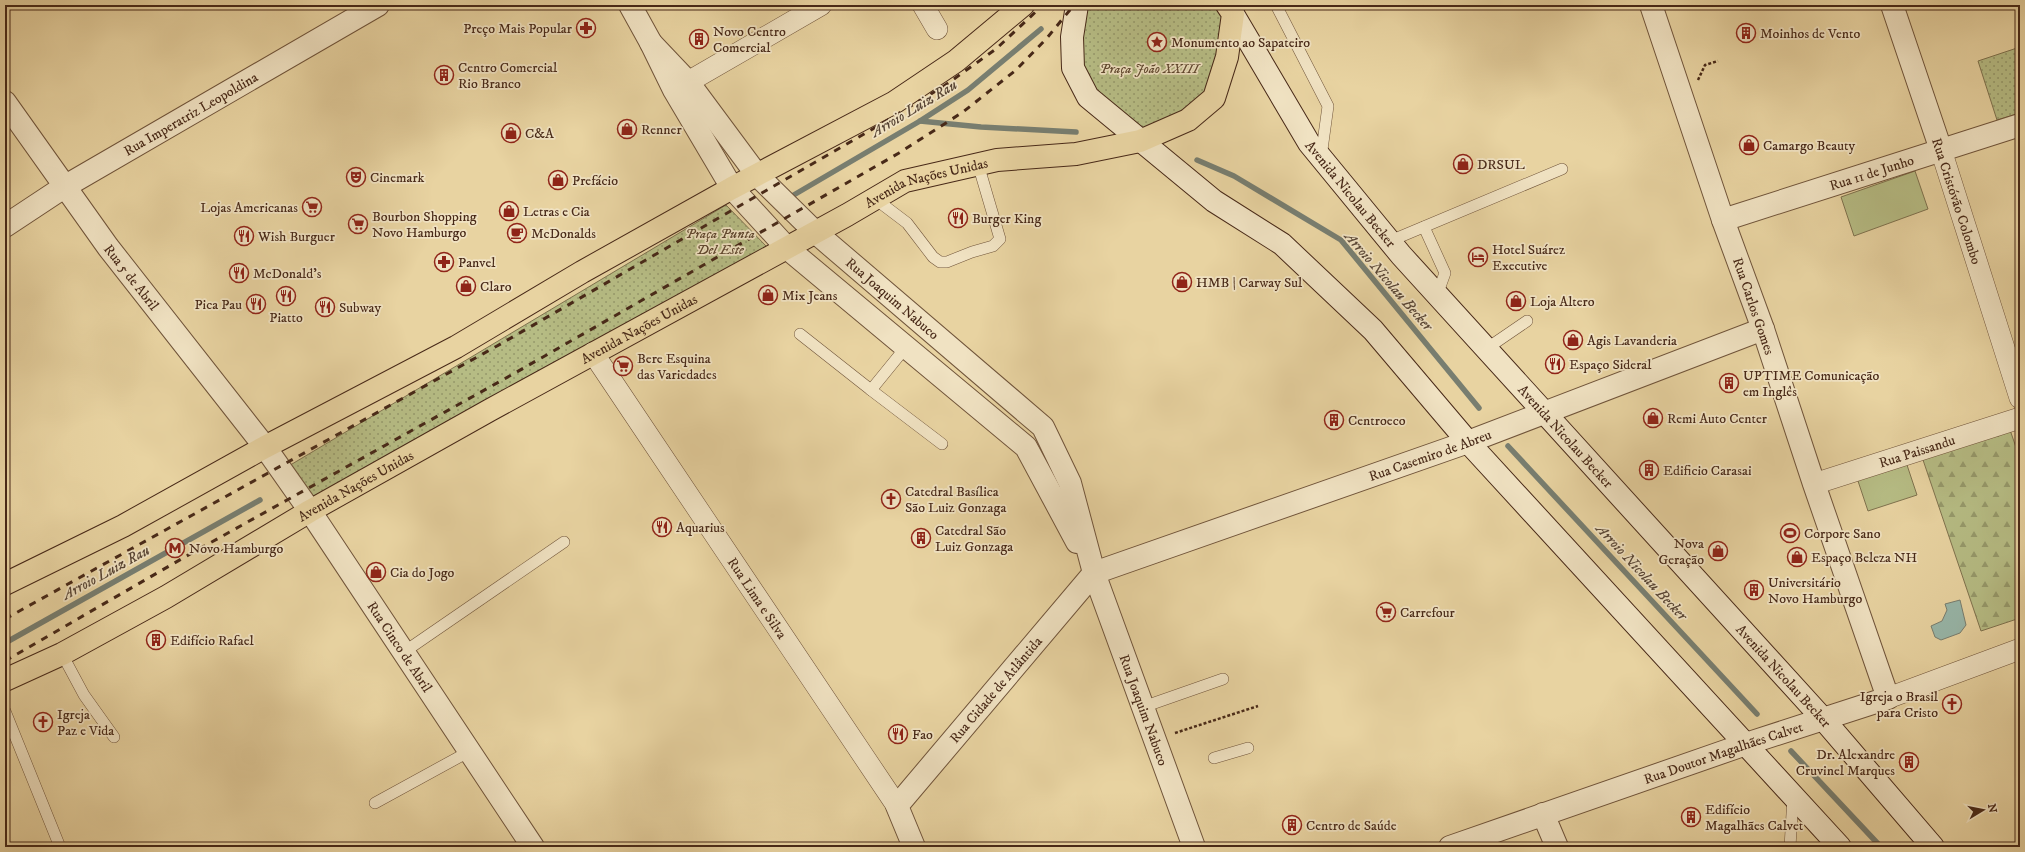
<svg xmlns="http://www.w3.org/2000/svg" width="2025" height="852" font-family="'IM FELL DW Pica',serif">
  <defs>
    <pattern id="green-dots" width="8" height="8" patternUnits="userSpaceOnUse"><rect width="8" height="8" fill="#b6bc84"/><path d="M2 2h.1M6 6h.1" fill="none" stroke="#96996b" stroke-width="1.8" stroke-linecap="round"/></pattern>
    <pattern id="forest-firs" width="22" height="20" patternUnits="userSpaceOnUse"><rect width="22" height="20" fill="#b6bc84"/><path d="M5 1l3.5 6h-7zM16 11l3.5 6h-7z" fill="#96996b"/></pattern>
  </defs>
  <rect width="100%" height="100%" fill="#e8d3a1"/>
  <filter id="stains"><feTurbulence type="fractalNoise" baseFrequency=".005" numOctaves="4"/><feColorMatrix values="0 0 0 0 .2 0 0 0 0 .09 0 0 0 0 .02 0 0 0 .5 -.17"/></filter>
  <radialGradient id="worn" r=".72"><stop offset=".6" stop-color="#630" stop-opacity="0"/><stop offset="1" stop-color="#630" stop-opacity=".3"/></radialGradient>
  <g fill="url(#green-dots)" stroke="#7f724e">
    <path d="M1077,5H1227L1214,98L1140,141L1073,68Z"/>
    <path d="M2020,47V113L1997,120L1978,61Z"/>
    <path d="M726,205L768,248L305,501L282,470Z"/>
  </g>
  <path fill="url(#forest-firs)" stroke="#7f724e" d="M2008,424L2020,459V618L1981,631L1921,454Z"/>
  <g fill="#b6bc84" stroke="#7f724e">
    <path d="M1915,171L1928,209L1854,236L1841,197Z"/>
    <path d="M1906,462L1917,495L1868,511L1857,478Z"/>
  </g>
  <path fill="#98b7aa" stroke="#787e70" d="M1960,600L1966,625L1960,633L1941,640L1935,637L1931,626L1942,621L1947,610L1945,604Z"/>
  <g fill="none" stroke-linecap="round" stroke-linejoin="round">
    <g stroke="#787e70" stroke-width="5.5">
      <path d="M920,121L981,127L1076,132"/>
      <path d="M1197,160L1234,176L1341,240L1479,408"/>
      <path d="M792,196L920,121L968,90L1041,29"/>
      <path d="M1508,446L1757,714"/>
      <path d="M5,643L260,500"/>
      <path d="M1791,751L1881,847"/>
    </g>
    <defs>
      <g id="service">
        <path d="M1276,5L1328,106L1321,157"/>
        <path d="M874,198L907,223L933,257L940,262H947L972,252L993,246L1000,239L978,164"/>
        <path d="M1424,227L1445,273L1437,295"/>
        <path d="M1390,241L1562,169"/>
        <path d="M800,334L871,390"/>
        <path d="M906,347L871,390L942,444"/>
        <path d="M1486,349L1527,321"/>
        <path d="M404,652L564,542"/>
        <path d="M62,654L84,695L114,737"/>
        <path d="M1143,707L1223,679"/>
        <path d="M5,711L60,847"/>
        <path d="M1214,758L1248,748"/>
        <path d="M375,803L470,751"/>
        <path d="M1790,847L1793,797"/>
      </g>
      <g id="minor">
        <path d="M923,5L937,29"/>
        <path d="M688,82L821,5"/>
        <path d="M1941,150L2020,398"/>
        <path id="s1" d="M593,353L897,806"/>
        <path id="s2" d="M1814,484L2020,418"/>
        <path d="M1888,698L2020,649"/>
      </g>
      <g id="tertiary">
        <path d="M630,5L651,43L674,90L732,188L787,248L1026,447L1077,542"/>
        <path d="M1892,5L1941,150"/>
        <path id="s3" d="M651,43L688,82L757,175L815,232L1043,427L1070,483L1094,573L1194,847"/>
        <path id="s4" d="M5,102L108,247L265,447L310,511L533,847"/>
        <path id="s5" d="M1723,220L2020,125"/>
        <path id="s6" d="M5,226L64,187L378,5"/>
        <path id="s7" d="M1094,573L1468,442L1763,329"/>
        <path d="M1543,814L1557,847"/>
        <path id="s8" d="M914,847L897,806L1094,573"/>
        <path id="s9" d="M1450,847L1746,744L1888,698L1814,484L1763,329L1723,220L1651,5"/>
      </g>
      <g id="secondary">
        <path d="M1077,5L1072,37L1073,68L1088,97L1214,201L1282,244L1373,330L1468,442L1840,847"/>
        <path id="s10" d="M1230,5L1233,14L1309,143L1401,255L1824,720L1933,847"/>
      </g>
      <g id="primary">
        <path d="M5,584L123,526L265,447L456,347L582,272L732,188L895,102L956,61L1023,5"/>
        <path id="s11" d="M5,680L62,654L166,597L310,511L490,410L847,215L905,181L997,160L1076,154L1140,141L1188,120L1214,98L1227,57L1233,14L1227,5"/>
      </g>
    </defs>
    <use href="#service" stroke="#70543a" stroke-width="12"/>
    <use href="#minor" stroke="#70543a" stroke-width="22"/>
    <use href="#tertiary" stroke="#70543a" stroke-width="24"/>
    <use href="#secondary" stroke="#482918" stroke-width="24"/>
    <use href="#primary" stroke="#482918" stroke-width="24"/>
    <g stroke="#482918" stroke-width="2.5" stroke-dasharray="3 2" stroke-linecap="butt">
      <path d="M1698,80L1705,65L1718,61"/>
      <path d="M1175,733L1258,706"/>
    </g>
    <use href="#service" stroke="#f0e2c2" stroke-width="11"/>
    <use href="#minor" stroke="#f0e2c2" stroke-width="21"/>
    <use href="#tertiary" stroke="#f0e2c2" stroke-width="22"/>
    <use href="#secondary" stroke="#f0e2c2" stroke-width="22"/>
    <use href="#primary" stroke="#e8d3a1" stroke-width="22"/>
    <g stroke="#482918" stroke-width="3" stroke-dasharray="7 7" stroke-linecap="butt">
      <path d="M5,619L497,346L878,126L944,86L996,49L1043,5"/>
      <path d="M5,661L183,558L515,373L899,153L963,112L1016,70L1047,38L1074,5"/>
    </g>
  </g>
  <defs>
    <symbol id="pharmacy-ring" viewBox="-11 -11 22 22"><circle r="9.5" fill="#f0e2c2" stroke="#8f2418" stroke-width="1.5"/><path d="M-2-6h4v4h4v4h-4v4h-4v-4h-4v-4h4Z" fill="#8f2418"/></symbol>
    <symbol id="building-ring" viewBox="-11 -11 22 22"><circle r="9.5" fill="#f0e2c2" stroke="#8f2418" stroke-width="1.5"/><path d="M-4-6H4V6H1V3H-1V6H-4ZM-2.5-4.3h1.7v1.8h-1.7ZM.8-4.3h1.7v1.8H.8ZM-2.5-1h1.7V.8h-1.7ZM.8-1h1.7V.8H.8Z" fill="#8f2418"/></symbol>
    <symbol id="sight-ring" viewBox="-11 -11 22 22"><circle r="9.5" fill="#f0e2c2" stroke="#8f2418" stroke-width="1.5"/><path d="M0-6L1.8-2.2L6-1.7L2.9 1.2L3.7 5.4L0 3.3L-3.7 5.4L-2.9 1.2L-6-1.7L-1.8-2.2Z" fill="#8f2418"/></symbol>
    <symbol id="shop-ring" viewBox="-11 -11 22 22"><circle r="9.5" fill="#f0e2c2" stroke="#8f2418" stroke-width="1.5"/><path d="M-5-2.5h2.3a2.7 3.5 0 0 1 5.4 0H5L5.5 6h-11ZM-1.5-2.5h3a1.5 2.3 0 0 0-3 0Z" fill="#8f2418"/></symbol>
    <symbol id="theatre-ring" viewBox="-11 -11 22 22"><circle r="9.5" fill="#f0e2c2" stroke="#8f2418" stroke-width="1.5"/><path d="M-5-5.5Q0-4 5-5.5V0Q5 5 0 6Q-5 5-5 0ZM-3.3-2.5H-1v1.5H-3.3ZM1-2.5H3.3v1.5H1ZM-2.8 1Q0 5.5 2.8 1Z" fill="#8f2418"/></symbol>
    <symbol id="supermarket-ring" viewBox="-11 -11 22 22"><circle r="9.5" fill="#f0e2c2" stroke="#8f2418" stroke-width="1.5"/><path d="M-6-5.5h2.5l.6 2H6L4.5 2H-2.5L-4.4-4H-6ZM-1.5 3.2a1.3 1.3 0 1 0 .1 0ZM3 3.2a1.3 1.3 0 1 0 .1 0Z" fill="#8f2418"/></symbol>
    <symbol id="restaurant-ring" viewBox="-11 -11 22 22"><circle r="9.5" fill="#f0e2c2" stroke="#8f2418" stroke-width="1.5"/><path d="M-5-6h1v4h1v-4h1v4h1v-4h1v5L-1.5 .5V6h-2V.5L-5-1ZM5-6V6H3V1.5H1.5Q1.5-4 5-6Z" fill="#8f2418"/></symbol>
    <symbol id="cafe-ring" viewBox="-11 -11 22 22"><circle r="9.5" fill="#f0e2c2" stroke="#8f2418" stroke-width="1.5"/><path d="M-5.5-4.5H6V0H3Q3 3.5 0 3.5H-2.5Q-5.5 3.5-5.5 0ZM3-3.2v2h1.7v-2ZM-6 4.5H4V6H-6Z" fill="#8f2418"/></symbol>
    <symbol id="hotel-ring" viewBox="-11 -11 22 22"><circle r="9.5" fill="#f0e2c2" stroke="#8f2418" stroke-width="1.5"/><path d="M-6-4.5h1.5V1H6V5H4.5V3h-9V5H-6ZM-4 0a1.8 1.8 0 1 1 3.6 0ZM.5 0V-2.5h3Q6-2.5 6 0Z" fill="#8f2418"/></symbol>
    <symbol id="church-ring" viewBox="-11 -11 22 22"><circle r="9.5" fill="#f0e2c2" stroke="#8f2418" stroke-width="1.5"/><path d="M-1.2-6h2.4v3.5h3.3v2.4h-3.3V6h-2.4V-.1h-3.3v-2.4h3.3Z" fill="#8f2418"/></symbol>
    <symbol id="stadium-ring" viewBox="-11 -11 22 22"><circle r="9.5" fill="#f0e2c2" stroke="#8f2418" stroke-width="1.5"/><path d="M0-5a6.5 5 0 1 0 0 10a6.5 5 0 1 0 0-10ZM-3.5-1.8h7v3.6h-7Z" fill="#8f2418"/></symbol>
    <symbol id="metro-ring" viewBox="-11 -11 22 22"><circle r="9.5" fill="#f0e2c2" stroke="#8f2418" stroke-width="1.5"/><path d="M-5.5 5V-5H-3L0 0L3-5H5.5V5H3V-.5L0 4L-3-.5V5Z" fill="#8f2418"/></symbol>
  </defs>
  <g fill-rule="evenodd">
    <use href="#pharmacy-ring" x="575" y="17" width="22" height="22"/>
    <use href="#building-ring" x="1735" y="22" width="22" height="22"/>
    <use href="#building-ring" x="688" y="28" width="22" height="22"/>
    <use href="#sight-ring" x="1146" y="31" width="22" height="22"/>
    <use href="#building-ring" x="433" y="64" width="22" height="22"/>
    <use href="#shop-ring" x="616" y="118" width="22" height="22"/>
    <use href="#shop-ring" x="500" y="122" width="22" height="22"/>
    <use href="#shop-ring" x="1738" y="134" width="22" height="22"/>
    <use href="#shop-ring" x="1452" y="153" width="22" height="22"/>
    <use href="#theatre-ring" x="345" y="166" width="22" height="22"/>
    <use href="#shop-ring" x="547" y="169" width="22" height="22"/>
    <use href="#supermarket-ring" x="301" y="196" width="22" height="22"/>
    <use href="#shop-ring" x="498" y="200" width="22" height="22"/>
    <use href="#restaurant-ring" x="947" y="207" width="22" height="22"/>
    <use href="#supermarket-ring" x="347" y="213" width="22" height="22"/>
    <use href="#cafe-ring" x="506" y="222" width="22" height="22"/>
    <use href="#restaurant-ring" x="233" y="225" width="22" height="22"/>
    <use href="#hotel-ring" x="1467" y="246" width="22" height="22"/>
    <use href="#pharmacy-ring" x="433" y="251" width="22" height="22"/>
    <use href="#restaurant-ring" x="228" y="262" width="22" height="22"/>
    <use href="#shop-ring" x="1171" y="271" width="22" height="22"/>
    <use href="#shop-ring" x="455" y="275" width="22" height="22"/>
    <use href="#shop-ring" x="757" y="284" width="22" height="22"/>
    <use href="#restaurant-ring" x="275" y="285" width="22" height="22"/>
    <use href="#shop-ring" x="1505" y="290" width="22" height="22"/>
    <use href="#restaurant-ring" x="245" y="293" width="22" height="22"/>
    <use href="#restaurant-ring" x="314" y="296" width="22" height="22"/>
    <use href="#shop-ring" x="1562" y="329" width="22" height="22"/>
    <use href="#restaurant-ring" x="1544" y="353" width="22" height="22"/>
    <use href="#supermarket-ring" x="612" y="355" width="22" height="22"/>
    <use href="#building-ring" x="1718" y="372" width="22" height="22"/>
    <use href="#shop-ring" x="1642" y="407" width="22" height="22"/>
    <use href="#building-ring" x="1323" y="409" width="22" height="22"/>
    <use href="#building-ring" x="1638" y="459" width="22" height="22"/>
    <use href="#church-ring" x="880" y="488" width="22" height="22"/>
    <use href="#restaurant-ring" x="651" y="516" width="22" height="22"/>
    <use href="#stadium-ring" x="1779" y="522" width="22" height="22"/>
    <use href="#building-ring" x="910" y="527" width="22" height="22"/>
    <use href="#metro-ring" x="164" y="537" width="22" height="22"/>
    <use href="#shop-ring" x="1707" y="540" width="22" height="22"/>
    <use href="#shop-ring" x="1786" y="546" width="22" height="22"/>
    <use href="#shop-ring" x="365" y="561" width="22" height="22"/>
    <use href="#building-ring" x="1743" y="579" width="22" height="22"/>
    <use href="#supermarket-ring" x="1375" y="601" width="22" height="22"/>
    <use href="#building-ring" x="145" y="629" width="22" height="22"/>
    <use href="#church-ring" x="1941" y="693" width="22" height="22"/>
    <use href="#church-ring" x="32" y="711" width="22" height="22"/>
    <use href="#restaurant-ring" x="887" y="723" width="22" height="22"/>
    <use href="#building-ring" x="1898" y="751" width="22" height="22"/>
    <use href="#building-ring" x="1680" y="806" width="22" height="22"/>
    <use href="#building-ring" x="1281" y="814" width="22" height="22"/>
  </g>
  <g text-anchor="middle" stroke-width="3.5" stroke-linejoin="round" paint-order="stroke">
    <g font-size="14" fill="#482918" stroke="#f0e2c2" text-anchor="start">
      <text x="572" y="33" text-anchor="end">Preço Mais Popular</text>
      <text x="713" y="36">Novo Centro<tspan x="713" dy="16">Comercial</tspan></text>
      <text x="1760" y="38">Moinhos de Vento</text>
      <text x="1171" y="47">Monumento ao Sapateiro</text>
      <text x="458" y="72">Centro Comercial<tspan x="458" dy="16">Rio Branco</tspan></text>
      <text x="641" y="134">Renner</text>
      <text x="525" y="138">C&amp;A</text>
      <text x="1763" y="150">Camargo Beauty</text>
      <text x="1477" y="169">DRSUL</text>
      <text x="370" y="182">Cinemark</text>
      <text x="572" y="185">Prefácio</text>
      <text x="298" y="212" text-anchor="end">Lojas Americanas</text>
      <text x="523" y="216">Letras e Cia</text>
      <text x="372" y="221">Bourbon Shopping<tspan x="372" dy="16">Novo Hamburgo</tspan></text>
      <text x="972" y="223">Burger King</text>
      <text x="531" y="238">McDonalds</text>
      <text x="258" y="241">Wish Burguer</text>
      <text x="1492" y="254">Hotel Suárez<tspan x="1492" dy="16">Executive</tspan></text>
      <text x="458" y="267">Panvel</text>
      <text x="253" y="278">McDonald's</text>
      <text x="1196" y="287">HMB | Carway Sul</text>
      <text x="480" y="291">Claro</text>
      <text x="782" y="300">Mix Jeans</text>
      <text x="1530" y="306">Loja Altero</text>
      <text x="242" y="309" text-anchor="end">Pica Pau</text>
      <text x="339" y="312">Subway</text>
      <text x="286" y="322" text-anchor="middle">Piatto</text>
      <text x="1587" y="345">Agis Lavanderia</text>
      <text x="637" y="363">Bere Esquina<tspan x="637" dy="16">das Variedades</tspan></text>
      <text x="1569" y="369">Espaço Sideral</text>
      <text x="1743" y="380">UPTIME Comunicação<tspan x="1743" dy="16">em Inglês</tspan></text>
      <text x="1667" y="423">Remi Auto Center</text>
      <text x="1348" y="425">Centroeco</text>
      <text x="1663" y="475">Edificio Carasai</text>
      <text x="905" y="496">Catedral Basílica<tspan x="905" dy="16">São Luiz Gonzaga</tspan></text>
      <text x="676" y="532">Aquarius</text>
      <text x="935" y="535">Catedral São<tspan x="935" dy="16">Luiz Gonzaga</tspan></text>
      <text x="1804" y="538">Corpore Sano</text>
      <text x="1704" y="548" text-anchor="end">Nova<tspan x="1704" dy="16">Geração</tspan></text>
      <text x="189" y="553">Novo Hamburgo</text>
      <text x="1811" y="562">Espaço Beleza NH</text>
      <text x="390" y="577">Cia do Jogo</text>
      <text x="1768" y="587">Universitário<tspan x="1768" dy="16">Novo Hamburgo</tspan></text>
      <text x="1400" y="617">Carrefour</text>
      <text x="170" y="645">Edifício Rafael</text>
      <text x="1938" y="701" text-anchor="end">Igreja o Brasil<tspan x="1938" dy="16">para Cristo</tspan></text>
      <text x="57" y="719">Igreja<tspan x="57" dy="16">Paz e Vida</tspan></text>
      <text x="912" y="739">Fao</text>
      <text x="1895" y="759" text-anchor="end">Dr. Alexandre<tspan x="1895" dy="16">Cruvinel Marques</tspan></text>
      <text x="1705" y="814">Edifício<tspan x="1705" dy="16">Magalhães Calvet</tspan></text>
      <text x="1306" y="830">Centro de Saúde</text>
    </g>
    <g font-size="14" font-style="italic" fill="#5e462e" stroke="#f0e2c2">
      <text x="1149" y="73">Praça João XXIII</text>
      <text x="720" y="238">Praça Punta<tspan x="720" dy="16">Del Este</tspan></text>
    </g>
    <g font-size="14" fill="#482918" stroke="#f0e2c2">
      <text dy="5" stroke="none"><textPath href="#s6" startOffset="217">Rua Imperatriz Leopoldina</textPath></text>
      <text dy="5" stroke="none"><textPath href="#s5" startOffset="156">Rua 11 de Junho</textPath></text>
      <text dy="5" stroke="none"><textPath href="#s11" startOffset="1049">Avenida Nações Unidas</textPath></text>
      <text dy="5" stroke="none"><textPath href="#s10" startOffset="225">Avenida Nicolau Becker</textPath></text>
      <text transform="translate(1957 201) rotate(72)" y="5">Rua Cristóvão Colombo</text>
      <text dy="5" stroke="none"><textPath href="#s4" startOffset="216">Rua 5 de Abril</textPath></text>
      <text dy="5" stroke="none"><textPath href="#s3" startOffset="353">Rua Joaquim Nabuco</textPath></text>
      <text transform="translate(1754 306) rotate(71)" y="5">Rua Carlos Gomes</text>
      <text dy="5" stroke="none"><textPath href="#s11" startOffset="725">Avenida Nações Unidas</textPath></text>
      <text dy="5" stroke="none"><textPath href="#s10" startOffset="549">Avenida Nicolau Becker</textPath></text>
      <text dy="5" stroke="none"><textPath href="#s2" startOffset="108">Rua Paissandu</textPath></text>
      <text dy="5" stroke="none"><textPath href="#s7" startOffset="356">Rua Casemiro de Abreu</textPath></text>
      <text dy="5" stroke="none"><textPath href="#s11" startOffset="401">Avenida Nações Unidas</textPath></text>
      <text dy="5" stroke="none"><textPath href="#s1" startOffset="295">Rua Lima e Silva</textPath></text>
      <text dy="5" stroke="none"><textPath href="#s4" startOffset="673">Rua Cinco de Abril</textPath></text>
      <text dy="5" stroke="none"><textPath href="#s10" startOffset="873">Avenida Nicolau Becker</textPath></text>
      <text dy="5" stroke="none"><textPath href="#s8" startOffset="197">Rua Cidade de Atlântida</textPath></text>
      <text dy="5" stroke="none"><textPath href="#s3" startOffset="852">Rua Joaquim Nabuco</textPath></text>
      <text dy="5" stroke="none"><textPath href="#s9" startOffset="289">Rua Doutor Magalhães Calvet</textPath></text>
    </g>
    <g font-size="15" font-style="italic" fill="#584535" stroke="#f0e2c2">
      <text transform="translate(914 108) rotate(-31)" y="5">Arroio Luiz Rau</text>
      <text transform="translate(1389 281) rotate(49)" y="5">Arroio Nicolau Becker</text>
      <text transform="translate(106 572) rotate(-29)" y="5">Arroio Luiz Rau</text>
      <text transform="translate(1642 572) rotate(47)" y="5">Arroio Nicolau Becker</text>
    </g>
  </g>
  <rect width="2025" height="852" fill="none" stroke="#e8d3a1" stroke-width="20"/>
  <rect x="6" y="6" width="2013" height="840" fill="none" stroke="#482918" stroke-width="2"/>
  <rect x="10" y="10" width="2005" height="832" fill="none" stroke="#482918"/>
  <g transform="translate(1983 810) rotate(80)" stroke="#f0e2c2" stroke-width="3" paint-order="stroke">
  <path d="M0-3L7 15L0 10L-7 15Z" fill="#482918"/>
  <text y="-6" font-size="11" font-weight="bold" text-anchor="middle" fill="#482918">N</text>
  </g>
  <rect width="100%" height="100%" filter="url(#stains)"/>
  <rect width="100%" height="100%" fill="url(#worn)"/>
</svg>
